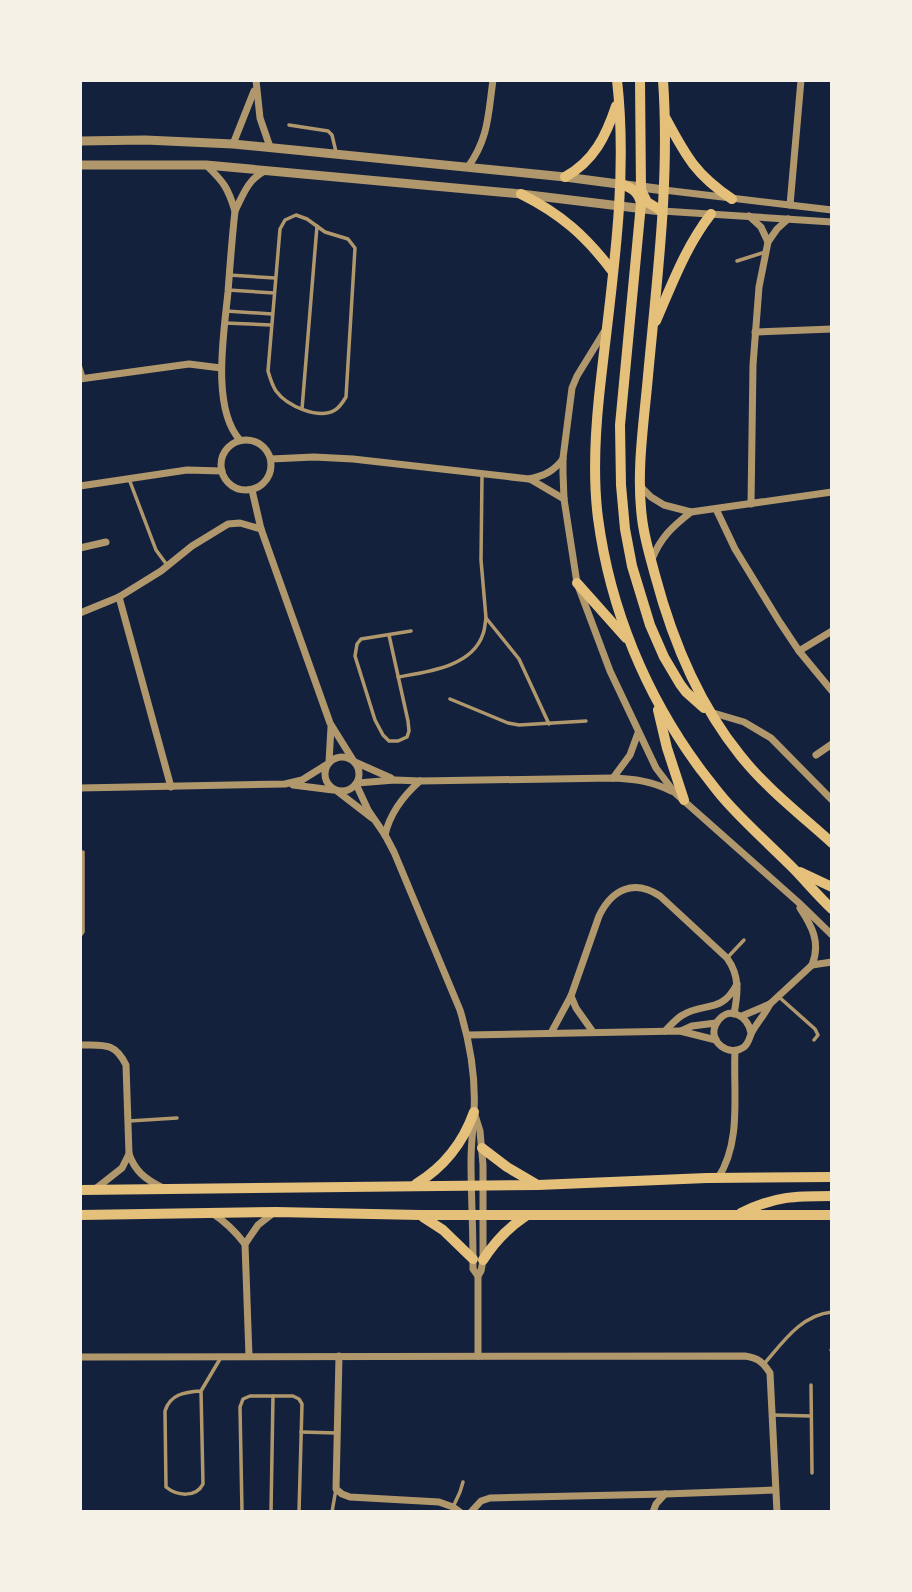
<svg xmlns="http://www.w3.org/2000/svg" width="912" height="1592" font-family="'Varela Round',sans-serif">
  <rect width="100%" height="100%" fill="#14213d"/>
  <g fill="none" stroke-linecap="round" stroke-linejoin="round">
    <g stroke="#b1986c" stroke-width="3.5">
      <path d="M289,125L328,131L332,135L336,152"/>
      <path d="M296,215L307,219L325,232L348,239L355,248L346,397C343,402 340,407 335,410C319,420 287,406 276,391C272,385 270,378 268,371L280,229L285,220Z"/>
      <path d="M737,261L765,252"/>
      <path d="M229,275L275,278"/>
      <path d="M228,290L274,293"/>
      <path d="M226,311L272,314"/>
      <path d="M225,323L271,325"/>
      <path d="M80,365L84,378"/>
      <path d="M302,409L317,226"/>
      <path d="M482,476L481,560L486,618L519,659L549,724"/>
      <path d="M129,479L156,550L167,565"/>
      <path d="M389,635L408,721L409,731L407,737L398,741H389L383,735L375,720L355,656L357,644L361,639L411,631"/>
      <path d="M398,677C427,672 472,667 483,634C485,629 485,623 486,618"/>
      <path d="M450,699L508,723L519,725L586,721"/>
      <path d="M80,936L83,932V852"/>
      <path d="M727,958L744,940"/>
      <path d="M779,997L815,1029L818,1035L814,1040"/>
      <path d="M129,1121L177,1118"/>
      <path d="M831,1350H832"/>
      <path d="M764,1364C783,1342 801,1315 832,1312"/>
      <path d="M811,1385L812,1473"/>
      <path d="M201,1391C185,1392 170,1394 165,1411L166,1487C177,1496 196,1498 203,1484L201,1391L220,1359"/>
      <path d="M773,1415L811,1416"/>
      <path d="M301,1432L337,1433"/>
      <path d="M453,1507L460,1492L463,1482"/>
      <path d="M242,1512L240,1407L243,1399L250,1396H293L299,1399L302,1404L299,1512"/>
      <path d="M271,1512L273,1396"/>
      <path d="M332,1512L336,1489"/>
    </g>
    <g stroke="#b1986c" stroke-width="7">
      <path d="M256,80L260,118L270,147"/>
      <path d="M233,144L254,91"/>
      <path d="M206,165C224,182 228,188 235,211C232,238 230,265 228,292C224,333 211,408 240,440"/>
      <path d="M468,167C489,137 488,115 493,80"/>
      <path d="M664,190L832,210"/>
      <path d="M790,205L801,80"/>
      <path d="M235,211C243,195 248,179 265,171"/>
      <path d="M662,211L832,222"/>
      <path d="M749,216L761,227L768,242"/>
      <path d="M604,332L577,376L572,388L563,458V473L564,499L577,583L610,671L656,768L675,793L798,902L832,935"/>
      <path d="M755,332L832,329"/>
      <path d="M80,379L189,364L221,368"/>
      <circle cx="246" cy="465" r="25"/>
      <path d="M271,459L314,457L353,459L529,479C544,476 554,471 563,459"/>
      <path d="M530,479L564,499"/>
      <path d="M80,486L187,470L222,471"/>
      <path d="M641,487L651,497L664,505L691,512L832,492"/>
      <path d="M252,490L261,529L330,723L353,760"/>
      <path d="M751,504L753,365L759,287L768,242L777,229L788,219"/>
      <path d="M716,509L735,549L779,621L799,651L832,691"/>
      <path d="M80,548L106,542"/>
      <path d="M652,559C661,537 672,527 691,512"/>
      <path d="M119,597L171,787"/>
      <path d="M80,613L119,597L161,571L192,546L228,524L240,523L261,529"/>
      <path d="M799,651L832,631"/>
      <path d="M710,712L744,722L771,738L832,800"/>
      <path d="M816,755L832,744"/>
      <circle cx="342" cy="774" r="17"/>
      <path d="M329,762L331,727"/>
      <path d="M355,762L391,778"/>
      <path d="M613,778L630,755L638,733"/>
      <path d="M357,783L395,780L420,781L613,778C634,779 652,781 671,791"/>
      <path d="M356,784L368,810L385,835L394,852L460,1010C470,1043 476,1077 474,1112C473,1129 471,1145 471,1161C471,1194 473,1226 473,1259V1269L478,1276V1356"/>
      <path d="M293,785L333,790"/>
      <path d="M80,788L285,784L302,780L326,765"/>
      <path d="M337,791L372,818"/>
      <path d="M385,835C390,813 403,796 420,781"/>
      <path d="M812,965L832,962"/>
      <path d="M571,996L576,1008L593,1032"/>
      <path d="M742,1016L770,1004L812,965C821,943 812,926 800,908"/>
      <path d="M665,1031C670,1026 675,1020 681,1016C704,1001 721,1015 737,984"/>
      <path d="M681,1031L692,1026L716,1023"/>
      <path d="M551,1033L571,996L599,916C612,889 634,879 660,896L727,958C740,976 738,993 734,1014"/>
      <path d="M751,1033C748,1015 727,1004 716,1024C707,1041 729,1058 744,1047C749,1043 749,1038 752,1032C757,1023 765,1014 770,1004"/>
      <path d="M468,1035L680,1031L716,1040"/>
      <path d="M80,1045C104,1045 115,1042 126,1065L129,1154C135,1171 145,1179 161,1187"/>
      <path d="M475,1115L480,1131L483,1165V1260L481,1271L478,1276"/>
      <path d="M718,1178C742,1141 733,1093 735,1051"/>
      <path d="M94,1190L122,1168L129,1154"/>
      <path d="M212,1213C226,1222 235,1231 245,1244L249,1356"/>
      <path d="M245,1244L258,1225L272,1214"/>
      <path d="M339,1356L336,1489L342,1494L350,1497L439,1502L453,1507L460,1512"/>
      <path d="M80,1357L745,1356C758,1358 763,1362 770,1373L777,1512"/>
      <path d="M471,1512L481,1501L490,1498L665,1494L775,1490"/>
      <path d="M653,1512L656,1504L665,1494"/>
    </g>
    <g stroke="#b1986c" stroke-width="9">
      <path d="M80,141L145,140L233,144L565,177L664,190"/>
      <path d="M80,165H206L521,194L661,211"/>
    </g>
    <g stroke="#e5c07b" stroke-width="10">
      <path d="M617,80C629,186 610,292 599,397C595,436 593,479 598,518C610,609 646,696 701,770C709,780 716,790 724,799C745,823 769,844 791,866C805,880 817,895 832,909"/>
      <path d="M640,80L641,190L647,202L662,211"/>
      <path d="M663,80C670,179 657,278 648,376C644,422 636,471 642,518C644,537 650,556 655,575C672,639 698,703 740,755C765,787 801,815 832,843"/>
      <path d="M666,119C686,156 695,174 732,199"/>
      <path d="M565,177C594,161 606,136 616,106"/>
      <path d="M621,184C632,188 639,192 641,204L620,425L621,485L625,529L632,566L650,625L664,657L680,684L686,692L704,708"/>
      <path d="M521,194C561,214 586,236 613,272"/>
      <path d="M656,321C672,284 686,246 711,214"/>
      <path d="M577,583L626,638"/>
      <path d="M658,710L667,748L684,800"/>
      <path d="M800,872L832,887"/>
      <path d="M482,1148L507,1167L536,1184"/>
      <path d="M416,1184C444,1167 463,1143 474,1112"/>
      <path d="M80,1190L538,1185L707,1178L832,1177"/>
      <path d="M741,1213C774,1196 796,1196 832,1196"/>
      <path d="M80,1215L276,1212L420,1215H832"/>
      <path d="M423,1217L443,1230L473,1259"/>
      <path d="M483,1260C495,1241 509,1227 527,1215"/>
    </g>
  </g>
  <rect width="912" height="1592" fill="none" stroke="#f6f1e7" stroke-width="164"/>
</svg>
